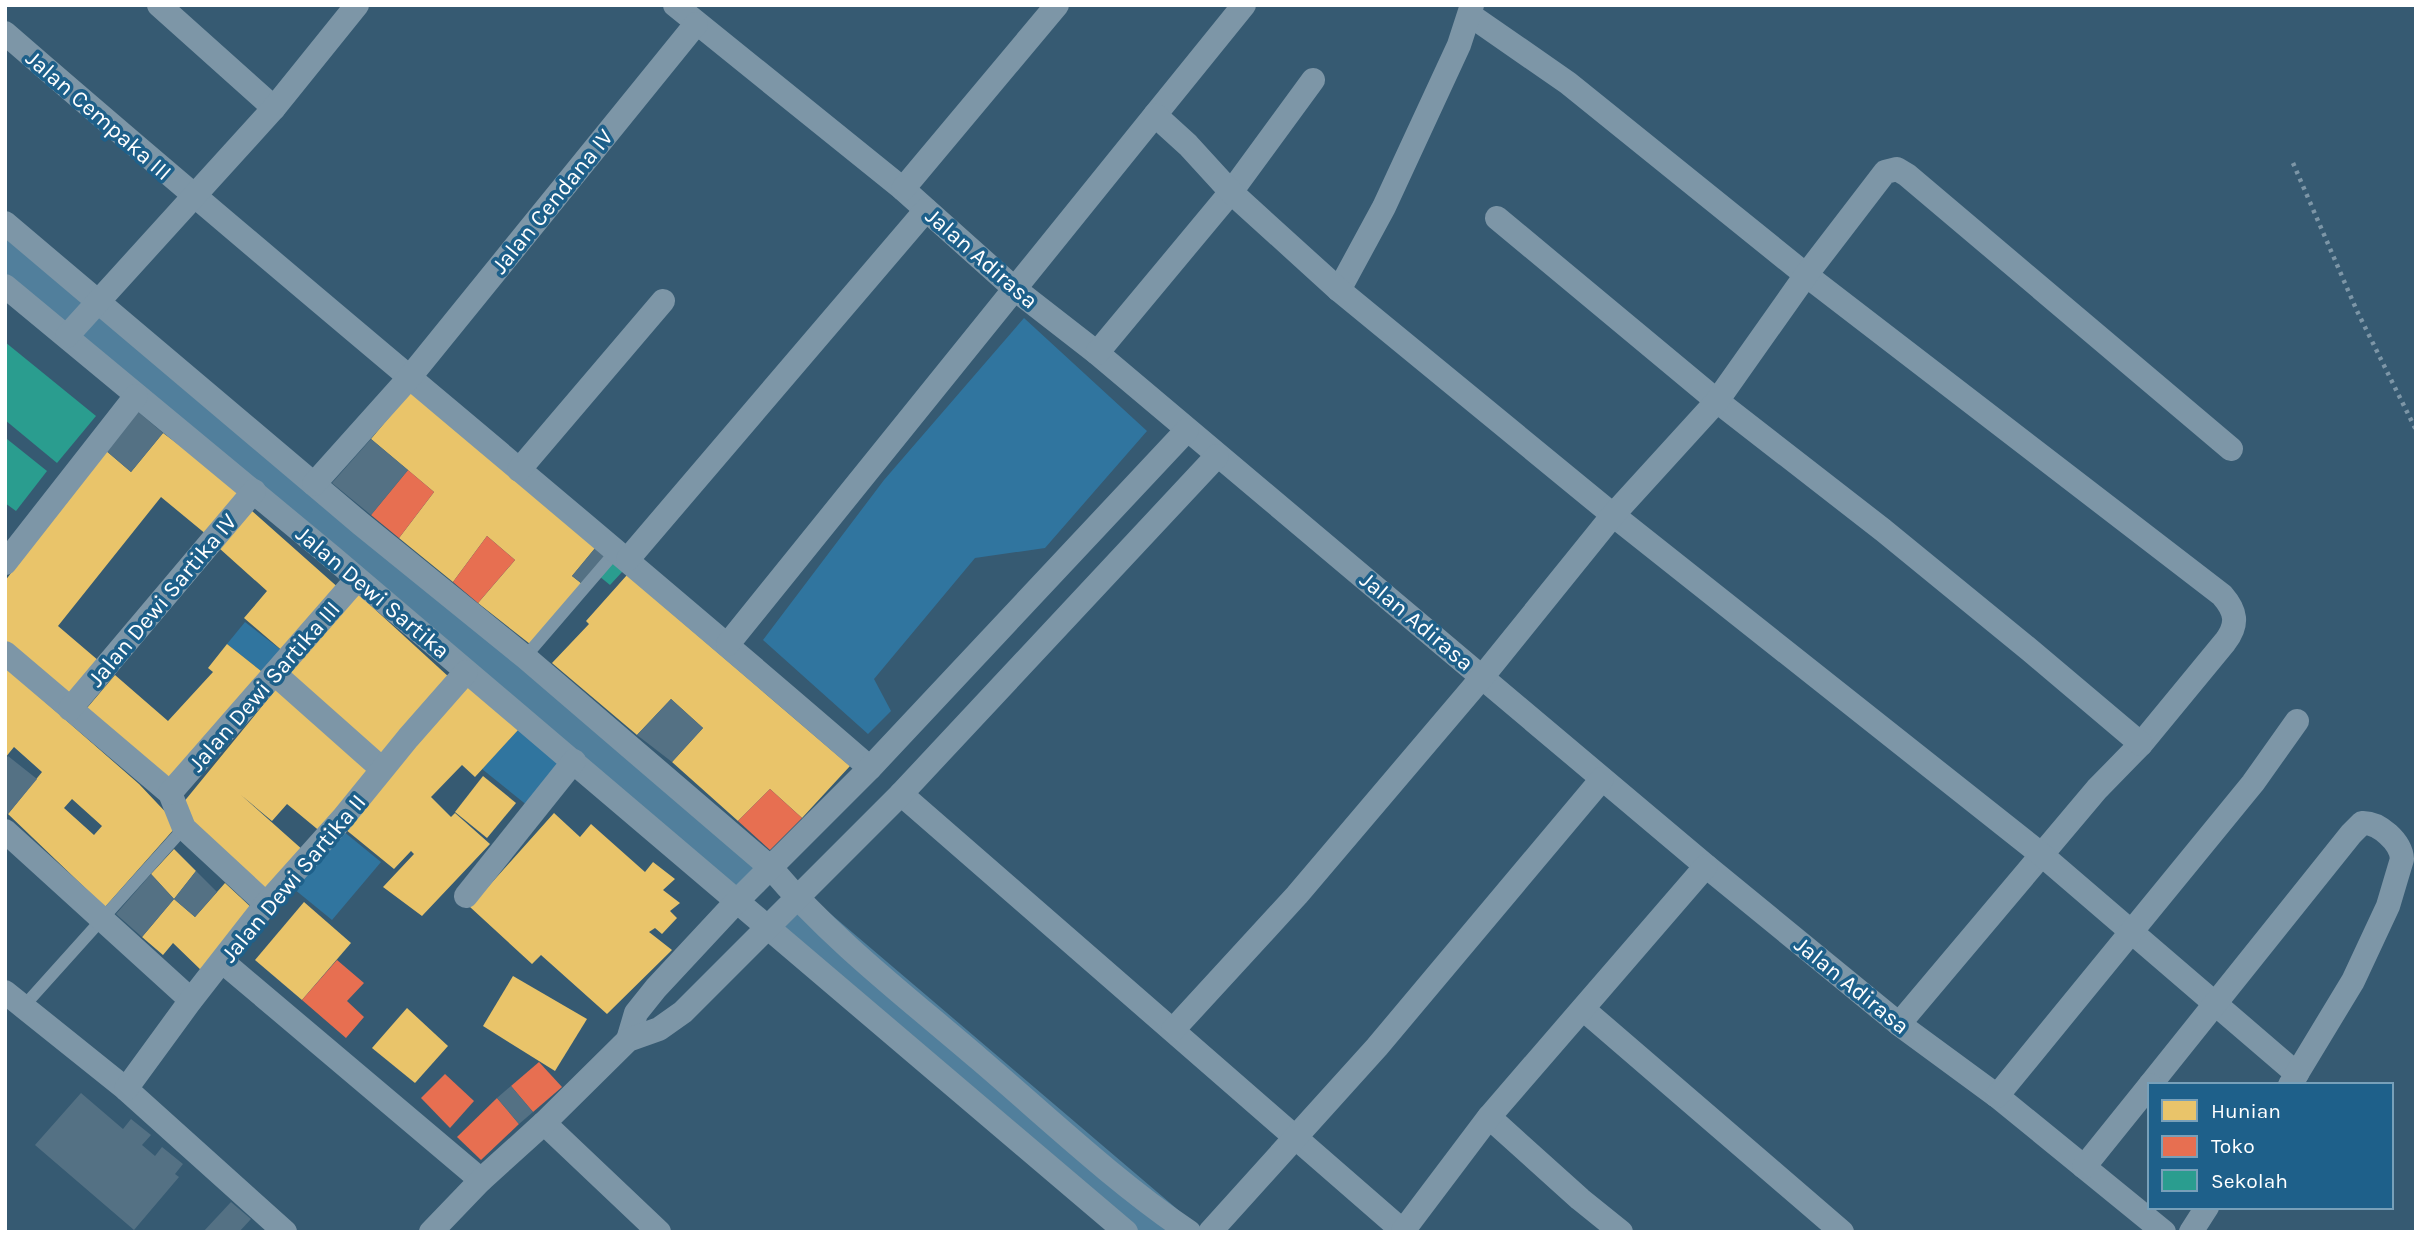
<svg xmlns="http://www.w3.org/2000/svg" width="2421" height="1237" font-family="Karla,sans-serif">
  <rect width="100%" height="100%" fill="#365a72"/>
  <g fill="#30759f">
    <path d="M1024,318L1147,431L1045,548L975,558L874,679L891,711L868,734L763,640L884,480Z"/>
    <path d="M245,622L285,653L266,675L227,644Z"/>
    <path d="M519,729L560,765L528,806L482,769Z"/>
    <path d="M343,831L381,862L332,920L294,889Z"/>
  </g>
  <g fill="#e9c46a" fill-rule="evenodd">
    <path d="M411,391L596,547L572,576L582,584L530,644L478,603L515,560L487,536L453,582L399,538L434,492L371,439Z"/>
    <path d="M163,433L241,491L207,535L161,497L58,626L99,661L67,698L5,645V581L104,449L131,472Z"/>
    <path d="M252,511L341,590L285,653L244,618L267,591L219,548Z"/>
    <path d="M627,575L850,766L802,818L770,789L738,821L672,762L703,728L671,699L637,735L552,663L589,624L586,621Z"/>
    <path d="M356,592L450,678L381,757L286,673Z"/>
    <path d="M227,644L266,675L173,784L87,708L115,675L168,721L213,672L208,668Z"/>
    <path d="M5,667L139,784L174,821L175,828L105,907L8,814L42,772L14,747L5,758ZM72,799L102,826L94,835L64,808Z"/>
    <path d="M469,684L519,729L475,777L462,765L431,797L451,817L455,813L490,844L422,916L383,887L414,854L411,851L394,869L345,829Z"/>
    <path d="M277,688L374,771L322,833L287,804L272,821L241,795L304,851L268,891L178,809Z"/>
    <path d="M483,776L516,803L487,838L455,812Z"/>
    <path d="M554,813L580,837L591,824L645,872L653,862L675,879L663,890L680,903L670,911L677,918L662,934L655,928L649,932L672,950L607,1014L541,955L532,964L470,907Z"/>
    <path d="M174,849L196,871L174,899L195,917L225,883L254,910L203,972L173,943L163,955L142,937L174,899L151,874Z"/>
    <path d="M304,902L351,943L302,1000L255,960Z"/>
    <path d="M513,976L587,1019L555,1071L483,1026Z"/>
    <path d="M407,1008L448,1046L415,1083L372,1048Z"/>
  </g>
  <g fill="#e76f51">
    <path d="M408,470L434,492L399,538L371,515Z"/>
    <path d="M487,536L515,560L478,603L453,582Z"/>
    <path d="M770,789L802,818L770,850L738,821Z"/>
    <path d="M337,960L364,983L347,1001L364,1017L346,1038L302,1000Z"/>
    <path d="M539,1062L562,1087L533,1112L511,1086Z"/>
    <path d="M445,1074L474,1101L450,1128L421,1098Z"/>
    <path d="M497,1098L519,1124L481,1160L457,1137Z"/>
  </g>
  <g fill="#2a9d8f">
    <path d="M5,342L96,416L57,463L5,420Z"/>
    <path d="M7,439L47,471L16,511L5,503Z"/>
    <path d="M612,562L623,571L610,585L599,576Z"/>
  </g>
  <g fill="none" stroke-linecap="round" stroke-linejoin="round">
    <g stroke="#517f9c" stroke-width="56">
      <path d="M5,257L336,537L743,872"/>
      <path d="M797,922L1161,1232"/>
    </g>
  </g>
  <g fill="#547184">
    <path d="M136,410L163,433L131,472L104,449Z"/>
    <path d="M371,439L408,470L371,515L332,483Z"/>
    <path d="M596,547L608,558L584,585L572,576Z"/>
    <path d="M671,699L703,728L672,762L637,735Z"/>
    <path d="M8,756L37,779L8,814L5,812V759Z"/>
    <path d="M196,871L217,892L195,917L174,899Z"/>
    <path d="M151,874L174,899L142,937L116,914Z"/>
    <path d="M511,1086L533,1112L519,1124L497,1098Z"/>
    <path d="M81,1093L123,1129L131,1119L151,1135L142,1145L155,1156L162,1147L183,1164L175,1174L179,1177L134,1230L35,1145Z"/>
    <path d="M231,1202L251,1219L239,1232H203Z"/>
  </g>
  <g fill="none" stroke-linecap="round" stroke-linejoin="round">
    <path stroke="#7d96a7" stroke-width="4.5" stroke-dasharray="3.5 5" stroke-linecap="butt" d="M2293,163L2357,311L2416,430"/>
    <g stroke="#7d96a7" stroke-width="12">
      <path d="M525,657L617,550"/>
      <path d="M23,1007L184,828"/>
    </g>
    <g stroke="#7d96a7" stroke-width="24">
      <path d="M159,5L274,108"/>
      <path d="M675,5L903,189L1016,290L1097,353L1706,866L1899,1024L1997,1096L2164,1232"/>
      <path d="M1470,15L1568,83L1806,275L2222,595C2236,611 2239,624 2225,642L2141,744L2097,789L1899,1024"/>
      <path d="M5,33C290,281 584,520 870,768"/>
      <path d="M1155,115L1244,5"/>
      <path d="M903,189L1057,5"/>
      <path d="M1497,218L1717,401L1883,530L2031,651L2141,744"/>
      <path d="M5,223L361,524L525,657L771,868C832,940 908,998 979,1059C1048,1118 1114,1181 1189,1232"/>
      <path d="M5,286L332,557L1126,1232"/>
      <path d="M1339,290L1384,207L1459,45L1472,5"/>
      <path d="M67,336L274,108L357,5"/>
      <path d="M1097,353L1231,192L1313,80"/>
      <path d="M519,470L663,301"/>
      <path d="M314,484L409,378L696,24"/>
      <path d="M628,559L926,210"/>
      <path d="M5,563L136,396"/>
      <path d="M728,644L1155,115L1188,145L1231,192L1339,290L1613,515L2042,855L2297,1074"/>
      <path d="M5,653L170,793L184,828L266,904"/>
      <path d="M275,674L382,769"/>
      <path d="M70,709L254,491"/>
      <path d="M170,793L357,579"/>
      <path d="M901,794L1404,1232"/>
      <path d="M5,831L191,1000"/>
      <path d="M466,896L574,761"/>
      <path d="M223,962L481,1180"/>
      <path d="M5,992L126,1089L285,1232"/>
      <path d="M1583,1009L1842,1232"/>
      <path d="M1173,1030L1297,895L1483,676L1613,515L1717,401L1806,275L1885,172L1897,169L1907,175L2231,449"/>
      <path d="M628,1040L636,1013L656,988L738,900L870,768L1187,430"/>
      <path d="M2150,1085L2351,834L2362,823C2379,822 2401,842 2402,859L2388,906L2353,981L2290,1085"/>
      <path d="M126,1089L191,1000L266,904L343,818L408,738L466,672"/>
      <path d="M1997,1096L2253,783L2297,721"/>
      <path d="M1489,1117L1580,1199L1621,1232"/>
      <path d="M544,1123L659,1232"/>
      <path d="M2084,1167L2150,1085"/>
      <path d="M1403,1231L1489,1117L1706,866"/>
      <path d="M431,1232L481,1180L544,1123L628,1040L659,1029L683,1012L901,794L1217,456"/>
      <path d="M1210,1232L1377,1047L1602,779"/>
      <path d="M2191,1232L2207,1207"/>
    </g>
  </g>
  <g text-anchor="middle" stroke-width="7" stroke-linejoin="round" paint-order="stroke">
    <g font-size="23" fill="#fff" stroke="#1e608a">
      <text transform="translate(99 115) rotate(41)" y="8">Jalan Cempaka III</text>
      <text transform="translate(552 201) rotate(-51)" y="8">Jalan Cendana IV</text>
      <text transform="translate(982 258) rotate(41)" y="8">Jalan Adirasa</text>
      <text transform="translate(373 592) rotate(40)" y="8">Jalan Dewi Sartika</text>
      <text transform="translate(162 600) rotate(-50)" y="8">Jalan Dewi Sartika IV</text>
      <text transform="translate(1417 621) rotate(40)" y="8">Jalan Adirasa</text>
      <text transform="translate(264 686) rotate(-49)" y="8">Jalan Dewi Sartika III</text>
      <text transform="translate(293 878) rotate(-50)" y="8">Jalan Dewi Sartika II</text>
      <text transform="translate(1852 985) rotate(39)" y="8">Jalan Adirasa</text>
    </g>
  </g>
  <rect width="2421" height="1237" fill="none" stroke="#ffffff" stroke-width="14"/>
  <rect x="2148" y="1083" width="245" height="126" fill="#1e608a" stroke="#78a0b9" stroke-width="2"/>
  <rect x="2162" y="1100" width="35" height="21" fill="#e9c46a" stroke="#78a0b9" stroke-width="2"/>
  <text x="2211" y="1118" font-size="21" fill="#ffffff">Hunian</text>
  <rect x="2162" y="1136" width="35" height="21" fill="#e76f51" stroke="#78a0b9" stroke-width="2"/>
  <text x="2211" y="1153" font-size="21" fill="#ffffff">Toko</text>
  <rect x="2162" y="1170" width="35" height="21" fill="#2a9d8f" stroke="#78a0b9" stroke-width="2"/>
  <text x="2211" y="1188" font-size="21" fill="#ffffff">Sekolah</text>
</svg>
